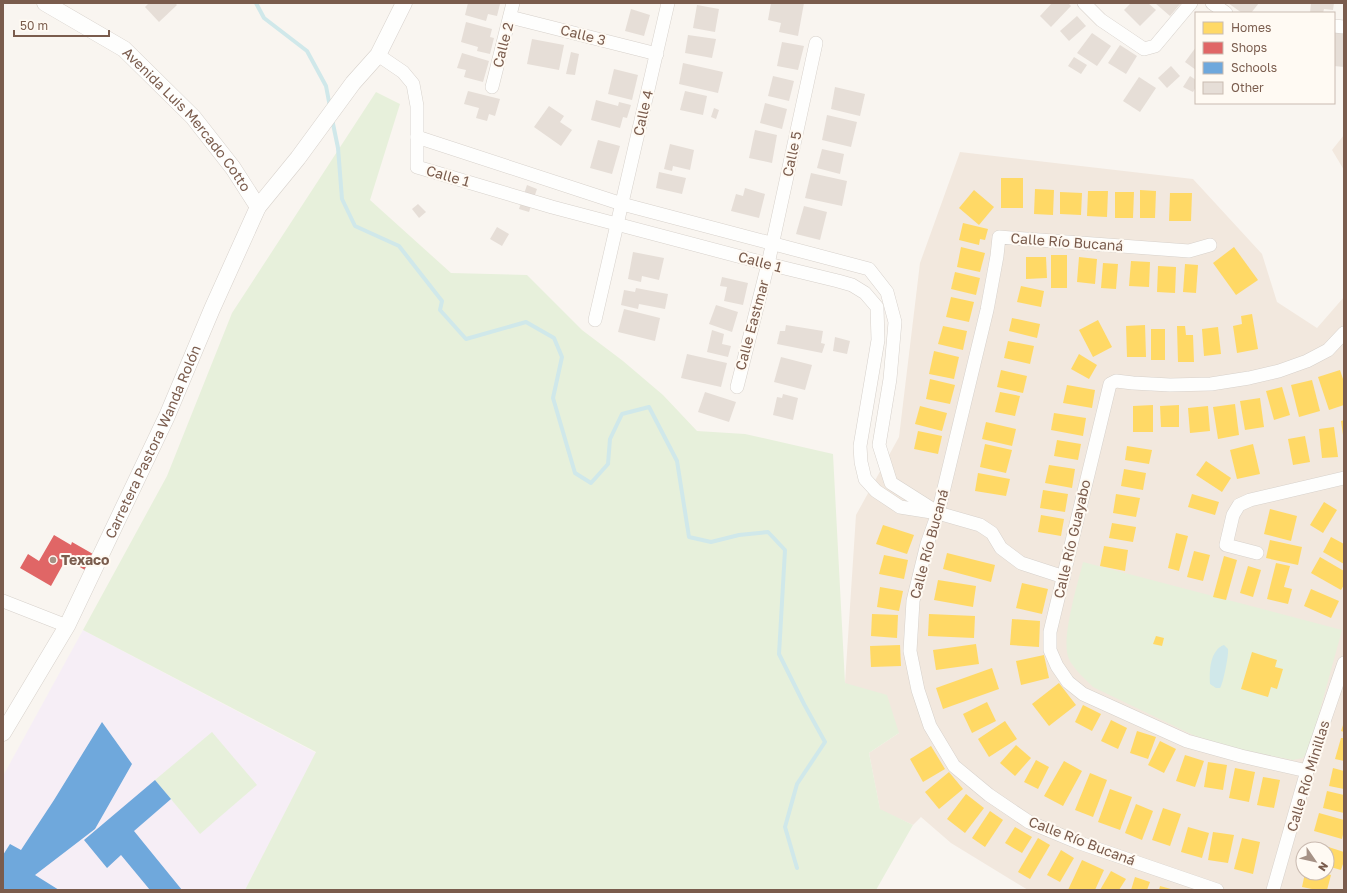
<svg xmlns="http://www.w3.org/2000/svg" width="1347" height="893" font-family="'Golos Text',sans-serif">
  <rect width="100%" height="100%" fill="#f9f5f0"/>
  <g fill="#f2e8de" fill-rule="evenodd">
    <path d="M1344,135V170L1332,150Z"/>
    <path d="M960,152L1193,179L1262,254L1277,302L1317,328L1344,297V890H1028L951,843L921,817L913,825L880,810L869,753L899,733L845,683L856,515L899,437L920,263ZM1303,849H1327V873H1303Z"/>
  </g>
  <path fill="#f6eef6" d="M83,630L316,753L245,890H3V776Z"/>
  <g fill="#e7f0db">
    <path d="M376,92L400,104L370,200L451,273L527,275L582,330L623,361L663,395L697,431L745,434L833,454L845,683L887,695L899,733L869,753L880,809L913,825L876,890H245L316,752L83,630L167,476L232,313Z"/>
    <path d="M1083,562L1342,630L1309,750L1303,758L1293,760L1243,750L1218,743L1193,735L1093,687C1085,679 1073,668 1069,659C1060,641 1078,583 1083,562Z"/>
    <path d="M212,732L257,785L200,834L155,780Z"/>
  </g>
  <path fill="#d0e8ea" d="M1224,645L1228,649C1229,654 1223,684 1220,688H1216L1210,684C1209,671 1210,650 1224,645Z"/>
  <g fill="#ffd966">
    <rect x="1001" y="178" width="22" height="30"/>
    <path d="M1035,189L1054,190L1053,215L1034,214Z"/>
    <path d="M974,190L994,207L979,225L959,208Z"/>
    <path d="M1140,190L1156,191L1155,218H1140Z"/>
    <path d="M1088,191H1108L1107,217L1087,216Z"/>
    <path d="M1060,192L1082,193L1081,215L1060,214Z"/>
    <path d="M1115,192H1134L1133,218H1115Z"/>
    <path d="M1170,193H1192L1191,221H1169Z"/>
    <path d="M963,223L988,229L985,240L980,239L979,245L959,240Z"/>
    <path d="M961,247L985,253L980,272L957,267Z"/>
    <path d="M1234,247L1258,280L1236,295L1213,263Z"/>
    <rect x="1051" y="255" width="16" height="33"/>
    <path d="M1026,257H1046L1047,278L1026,279Z"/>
    <path d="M1079,257L1097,259L1095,284L1077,282Z"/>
    <path d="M1131,261L1150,262L1149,287L1129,286Z"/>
    <path d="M1103,263L1118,264L1116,289L1101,288Z"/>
    <path d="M1185,264L1198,265L1196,293L1183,292Z"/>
    <path d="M1158,266L1176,267L1175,293L1157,292Z"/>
    <path d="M955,272L980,278L976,295L951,289Z"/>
    <path d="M1021,286L1044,291L1041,307L1017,302Z"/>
    <path d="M951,297L974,302L969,322L946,317Z"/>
    <path d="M1252,314L1258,349L1237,353L1233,326L1242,324L1241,316Z"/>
    <path d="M1012,318L1040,324L1037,338L1009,331Z"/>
    <path d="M1098,320L1112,347L1093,357L1079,330Z"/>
    <path d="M1145,325L1146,357H1127L1126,326Z"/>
    <path d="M943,326L967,331L963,350L938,344Z"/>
    <path d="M1177,326H1185L1186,335H1193L1194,362H1178Z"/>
    <path d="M1218,327L1221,354L1204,356L1202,329Z"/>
    <rect x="1151" y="329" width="14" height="31"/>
    <path d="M1008,341L1034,346L1030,364L1004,358Z"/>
    <path d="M934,351L959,357L954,379L929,374Z"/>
    <path d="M1079,354L1097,365L1089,379L1071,369Z"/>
    <path d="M1001,370L1027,376L1023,393L997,387Z"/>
    <path d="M1340,370L1344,382V405L1329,410L1318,377Z"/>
    <path d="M930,379L955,385L950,404L926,399Z"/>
    <path d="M1312,380L1320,411L1299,417L1291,385Z"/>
    <path d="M1067,385L1095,390L1092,408L1063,403Z"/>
    <path d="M1282,387L1290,415L1274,420L1266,391Z"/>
    <path d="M1000,392L1020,396L1015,416L995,412Z"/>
    <path d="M1260,398L1264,427L1245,430L1240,401Z"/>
    <path d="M1235,404L1239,435L1218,439L1213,407Z"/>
    <path d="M1153,405V432H1133V406Z"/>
    <path d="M1179,405V427H1161L1160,406Z"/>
    <path d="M920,406L947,413L942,431L915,424Z"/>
    <path d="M1208,406L1210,431L1190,433L1188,408Z"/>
    <path d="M1054,413L1086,418L1083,436L1051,430Z"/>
    <path d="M1344,420V435H1343L1341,421Z"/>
    <path d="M986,422L1016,429L1012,446L982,439Z"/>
    <path d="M1334,427L1338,457L1322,458L1319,429Z"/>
    <path d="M918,431L942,436L938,454L914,449Z"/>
    <path d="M1305,436L1310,462L1293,465L1288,439Z"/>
    <path d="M1057,440L1081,444L1078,460L1054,456Z"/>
    <path d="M985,444L1012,450L1006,473L980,467Z"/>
    <path d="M1253,444L1260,474L1237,479L1230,450Z"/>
    <path d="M1127,446L1152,450L1149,464L1125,460Z"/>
    <path d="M1206,461L1231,478L1222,492L1196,475Z"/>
    <path d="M1049,465L1075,469L1072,488L1045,483Z"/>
    <path d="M1124,469L1146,473L1143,490L1121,486Z"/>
    <path d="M978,473L1010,479L1006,496L975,491Z"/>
    <path d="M1043,490L1068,494L1065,512L1040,508Z"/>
    <path d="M1116,494L1140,498L1136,517L1113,513Z"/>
    <path d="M1192,494L1219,502L1215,515L1188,507Z"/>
    <path d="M1324,502L1337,510L1323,533L1310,525Z"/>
    <path d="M1270,509L1297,516L1291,541L1264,534Z"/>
    <path d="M1041,515L1064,519L1061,536L1038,532Z"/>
    <path d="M1112,523L1136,527L1133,542L1109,538Z"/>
    <path d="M883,525L914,535L907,554L876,544Z"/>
    <path d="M1176,533L1188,536L1179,571L1168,568Z"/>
    <path d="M1331,537L1344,544V564L1323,552Z"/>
    <path d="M1270,540L1302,547L1298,565L1266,558Z"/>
    <path d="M1104,546L1128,550L1125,571L1100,566Z"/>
    <path d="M1194,551L1210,555L1203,581L1187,577Z"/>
    <path d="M947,553L995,565L991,582L943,569Z"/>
    <path d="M884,555L908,560L904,579L879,574Z"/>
    <path d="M1224,556L1237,560L1226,600L1213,597Z"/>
    <path d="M1320,557L1344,571V585L1341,590L1311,573Z"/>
    <path d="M1276,563L1290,566L1284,587L1292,589L1288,604L1267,599Z"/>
    <path d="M1248,566L1261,570L1253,597L1240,593Z"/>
    <path d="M938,580L976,586L973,607L934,600Z"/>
    <path d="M1022,583L1048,589L1042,614L1016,608Z"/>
    <path d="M880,587L903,591L899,611L877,607Z"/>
    <path d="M1311,589L1339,601L1331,618L1304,606Z"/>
    <path d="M872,614L898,615L897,638L871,636Z"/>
    <path d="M929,614L975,616L974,638L928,636Z"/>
    <path d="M1012,619L1040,621L1039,647L1010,645Z"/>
    <path d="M1156,636L1164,638L1162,646L1153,644Z"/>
    <path d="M976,644L979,664L936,670L933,650Z"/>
    <path d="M900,645L901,666L871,667L870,646Z"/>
    <path d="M1252,652L1277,660L1275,667L1283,669L1277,689L1271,687L1268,697L1241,689Z"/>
    <path d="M1044,655L1049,678L1021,685L1016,661Z"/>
    <path d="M992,668L999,689L943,709L936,688Z"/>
    <path d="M1059,683L1076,705L1049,726L1032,704Z"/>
    <path d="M987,702L996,721L972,733L963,714Z"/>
    <path d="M1083,705L1101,714L1092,731L1075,722Z"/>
    <path d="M1111,720L1127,728L1118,749L1101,741Z"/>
    <path d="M1005,721L1017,739L989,757L978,739Z"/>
    <path d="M1344,722V732L1341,731Z"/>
    <path d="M1137,731L1156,737L1148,759L1130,753Z"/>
    <path d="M1341,738H1344V761L1335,759Z"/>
    <path d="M1160,741L1176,749L1164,773L1148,765Z"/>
    <path d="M1016,745L1031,758L1015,776L1000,763Z"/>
    <path d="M931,746L945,769L923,782L910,759Z"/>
    <path d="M1185,755L1204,761L1195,787L1176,781Z"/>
    <path d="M1036,760L1049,767L1038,789L1024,782Z"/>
    <path d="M1064,761L1082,771L1063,806L1044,796Z"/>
    <path d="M1208,762L1227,765L1223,790L1204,787Z"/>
    <path d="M1235,768L1255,772L1249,802L1229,798Z"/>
    <path d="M1333,768L1344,771V789L1329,786Z"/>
    <path d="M949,772L963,789L939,809L925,792Z"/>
    <path d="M1090,773L1107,780L1093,817L1075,810Z"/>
    <path d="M1263,777L1280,780L1274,808L1257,805Z"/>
    <path d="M1110,789L1132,797L1120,830L1098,822Z"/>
    <path d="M1327,791L1344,795V813L1323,808Z"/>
    <path d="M966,794L984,808L965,833L947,819Z"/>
    <path d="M1136,804L1153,811L1142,840L1125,833Z"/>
    <path d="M1163,808L1181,814L1170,846L1152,840Z"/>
    <path d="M990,811L1003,820L985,847L972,838Z"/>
    <path d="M1319,813L1344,820V830L1342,839L1314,831Z"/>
    <path d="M1015,827L1032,837L1022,853L1005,843Z"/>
    <path d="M1188,827L1209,833L1202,858L1181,852Z"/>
    <path d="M1213,832L1234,835L1228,863L1208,860Z"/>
    <path d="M1038,838L1050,845L1030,879L1018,872Z"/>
    <path d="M1242,838L1260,842L1253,874L1234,869Z"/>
    <path d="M1316,843L1344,852V861L1341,870L1327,866V849H1314Z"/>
    <path d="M1061,850L1074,858L1060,882L1047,875Z"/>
    <path d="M1082,860L1104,870L1095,890H1068Z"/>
    <path d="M1111,871L1126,879L1119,890H1100Z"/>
    <path d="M1305,873H1323L1331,875L1327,890H1317L1302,887Z"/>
    <path d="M1135,877L1150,882L1147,890H1131Z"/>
    <path d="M1160,886L1171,889V890H1159Z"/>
  </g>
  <path fill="#e06666" d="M54,535L71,545L72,542L93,554L85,570L66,559L51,586L20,568L28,554L39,561Z"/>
  <g fill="#6fa8dc">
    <path d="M102,722L132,764L95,829L35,875L59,890H3V855L10,844L21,850L54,800Z"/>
    <path d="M155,780L171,799L134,831L182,890H150L121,855L107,868L84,840Z"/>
  </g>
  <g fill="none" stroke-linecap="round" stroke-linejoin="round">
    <g stroke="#d0e8ea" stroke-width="4">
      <path d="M256,3L264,18L307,51L326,86L330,107"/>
      <path d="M332,119L338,148L342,199L355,226L399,246L442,301L440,310L466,339L526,322L554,338L562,357L553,398L575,473L591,483L608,464L610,439L622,414L649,407L677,461L689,537L711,542L739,535L768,532L785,550L779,654L804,704L825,742L797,784L785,827L797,868"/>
    </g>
  </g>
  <g fill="#e6ded7">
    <path d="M149,3H175L177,5L159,22L145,7Z"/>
    <path d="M468,3H496L500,4L497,16L488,14L486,21L465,15Z"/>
    <path d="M771,3H804L798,36L779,32L781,23L768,20Z"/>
    <path d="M1052,3H1068L1071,6L1051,27L1040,16Z"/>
    <path d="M1131,3H1148L1156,10L1140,26L1124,10Z"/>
    <path d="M1155,3H1181L1170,16Z"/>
    <path d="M1228,3H1259L1251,13H1242Z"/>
    <path d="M1311,3H1334L1333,10L1324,9L1323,13H1310Z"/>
    <path d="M697,5L719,9L715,32L693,28Z"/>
    <path d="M631,9L650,15L644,36L625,31Z"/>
    <path d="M1077,16L1086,26L1069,41L1060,31Z"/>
    <path d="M466,22L492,29L490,37L494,38L490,54L477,51L478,47L461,42Z"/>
    <path d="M1334,31L1344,32V67L1334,66Z"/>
    <path d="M1092,33L1111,46L1097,66L1077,53Z"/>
    <path d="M688,35L716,39L712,58L685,53Z"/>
    <path d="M532,39L564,45L559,70L527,64Z"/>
    <path d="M782,42L804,46L798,70L777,66Z"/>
    <path d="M1120,45L1137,56L1126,74L1108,63Z"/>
    <path d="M1196,47V70L1185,62Z"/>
    <path d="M571,52L579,54L575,75L566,74Z"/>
    <path d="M462,53L489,61L483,82L464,77L466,70L457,68Z"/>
    <path d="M1074,57L1087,65L1081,74L1068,66Z"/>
    <path d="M683,63L723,72L718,93L679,84Z"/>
    <path d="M1171,66L1180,76L1167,88L1158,78Z"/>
    <path d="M614,69L638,75L632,100L608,94Z"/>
    <path d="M773,76L794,81L789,101L768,96Z"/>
    <path d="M1190,76L1196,80V87L1193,92L1183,87Z"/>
    <path d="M1139,77L1156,88L1140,112L1123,101Z"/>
    <path d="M835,87L865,94L860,116L831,109Z"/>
    <path d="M468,91L500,99L495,116L489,114L487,121L476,118L479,108L464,104Z"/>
    <path d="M685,91L707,96L703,115L680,110Z"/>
    <path d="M596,100L618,106L619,102L631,105L627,118L623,117L620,128L591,120Z"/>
    <path d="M765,103L787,109L782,129L760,123Z"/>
    <path d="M549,106L564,116L560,122L572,130L561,146L534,127Z"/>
    <path d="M714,108L719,110L716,119L711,117Z"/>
    <path d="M827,115L857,122L851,147L822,140Z"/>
    <path d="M755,130L777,135L772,163L749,158Z"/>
    <path d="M598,140L620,146L612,174L590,168Z"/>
    <path d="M670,144L694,150L690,170L673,166L672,171L664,169Z"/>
    <path d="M822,149L844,154L840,174L817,168Z"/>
    <path d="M659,172L686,178L682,194L656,188Z"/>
    <path d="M811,173L847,181L842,206L805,198Z"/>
    <path d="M527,185L537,189L529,212L519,209Z"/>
    <path d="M745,188L765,194L759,218L731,211L736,194L743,196Z"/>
    <path d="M418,204L426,212L419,218L412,209Z"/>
    <path d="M804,206L827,212L820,240L796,234Z"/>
    <path d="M497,227L509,234L502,246L490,239Z"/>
    <path d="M633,252L664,258L659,280L642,276L641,282L628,279Z"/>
    <path d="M722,277L748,283L743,305L724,301L727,287L720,286Z"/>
    <path d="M636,288L668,294L665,309L639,304L638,309L621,305L624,290L635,292Z"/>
    <path d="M716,305L738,312L732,332L709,324Z"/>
    <path d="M624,309L660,318L655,341L618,332Z"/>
    <path d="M786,325L823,331L821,343L825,344L822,353L777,344L780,331H785Z"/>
    <path d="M712,330L724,334L722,344L731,346L728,357L707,352Z"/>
    <path d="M835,337L850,341L847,354L833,351Z"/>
    <path d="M687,354L727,363L721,387L681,378Z"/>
    <path d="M781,357L812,365L805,390L774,382Z"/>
    <path d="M705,392L736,402L729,422L698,412Z"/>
    <path d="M783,394L798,398L793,420L773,415L777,397L782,398Z"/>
  </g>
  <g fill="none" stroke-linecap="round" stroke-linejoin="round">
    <defs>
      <g id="minor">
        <path d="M1084,3L1101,20L1144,49L1155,46L1191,3"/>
        <path d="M1212,3L1226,13"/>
        <path d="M510,17L657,54"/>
        <path d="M1334,26L1344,27"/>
        <path d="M378,55L403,72L413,84L417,106V167L552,207L768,264L838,281L852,285L865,293L877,307L878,340L860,446L861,462L865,479L876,491L900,507L938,513L980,525L992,533L1001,548L1021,563L1064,577"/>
        <path d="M492,87L513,3"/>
        <path d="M417,137L622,204L869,269L887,292L895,322L890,379L879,445L891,483L932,509"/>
        <path d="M1210,245L1189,251L999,237L997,256L987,310L938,513L927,544L913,601L910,651L918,690L930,726L954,766L989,795L1029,822L1077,842L1217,890"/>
        <path d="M595,320L668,3"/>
        <path d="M737,387L768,264L816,43"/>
        <path d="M1257,553L1226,545L1233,515L1239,505L1250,500L1344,478"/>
        <path d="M3,601L67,626"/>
        <path d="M1307,771L1241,756L1187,741L1083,694L1068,682L1057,666L1050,650V632L1110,384L1116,381L1133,383L1170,385L1211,384L1249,378L1279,371L1307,361L1328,350L1344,333"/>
        <path d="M1273,890L1307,771L1344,663"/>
      </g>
      <g id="tertiary">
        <path id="s1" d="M45,3L124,49L193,117L233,168L258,207"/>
        <path id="s2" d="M3,733L67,626L167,416L212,309L258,207L298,158L353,83L378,55L404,3"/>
      </g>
    </defs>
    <use href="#minor" stroke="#d7d1cb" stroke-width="14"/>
    <use href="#tertiary" stroke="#d7d1cb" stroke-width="17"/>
    <use href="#minor" stroke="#fefefd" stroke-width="13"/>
    <use href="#tertiary" stroke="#fefefd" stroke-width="16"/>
  </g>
  <circle fill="#a69286" stroke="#fffaf3" stroke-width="1.5" cx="53" cy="560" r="4"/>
  <g text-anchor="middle" stroke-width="4" stroke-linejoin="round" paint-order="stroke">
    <g font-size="14" fill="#7a5c4d" stroke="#fffaf3">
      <text transform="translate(583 35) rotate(14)" y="5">Calle 3</text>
      <text transform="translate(503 45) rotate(-76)" y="5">Calle 2</text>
      <text transform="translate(643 113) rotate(-77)" y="5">Calle 4</text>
      <text dy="5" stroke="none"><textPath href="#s1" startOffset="186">Avenida Luis Mercado Cotto</textPath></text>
      <text transform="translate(792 154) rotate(-78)" y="5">Calle 5</text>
      <text transform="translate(448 176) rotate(16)" y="5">Calle 1</text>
      <text transform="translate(1067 242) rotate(4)" y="5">Calle Río Bucaná</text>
      <text transform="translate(760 262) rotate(15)" y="5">Calle 1</text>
      <text transform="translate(752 325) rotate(-75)" y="5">Calle Eastmar</text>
      <text dy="5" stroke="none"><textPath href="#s2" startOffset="328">Carretera Pastora Wanda Rolón</textPath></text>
      <text transform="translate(1072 539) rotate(-77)" y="5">Calle Río Guayabo</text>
      <text transform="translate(929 544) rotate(-75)" y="5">Calle Río Bucaná</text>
      <text transform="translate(1308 776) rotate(-73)" y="5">Calle Río Minillas</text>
      <text transform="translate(1082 841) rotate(21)" y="5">Calle Río Bucaná</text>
    </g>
    <g font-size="14" font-weight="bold" fill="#7a5c4d" stroke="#fffaf3" text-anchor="start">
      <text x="61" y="565">Texaco</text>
    </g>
  </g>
  <rect width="1347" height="893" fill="none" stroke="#7a5c4d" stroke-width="8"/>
  <rect x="1195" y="12" width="140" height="92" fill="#fffaf3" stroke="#cabbb1"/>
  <rect x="1203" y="22" width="20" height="12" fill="#ffd966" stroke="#cabbb1"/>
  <text x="1231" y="32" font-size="12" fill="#7a5c4d">Homes</text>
  <rect x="1203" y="42" width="20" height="12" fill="#e06666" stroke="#cabbb1"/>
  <text x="1231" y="52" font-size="12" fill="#7a5c4d">Shops</text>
  <rect x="1203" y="62" width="20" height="12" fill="#6fa8dc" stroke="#cabbb1"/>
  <text x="1231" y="72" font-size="12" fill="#7a5c4d">Schools</text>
  <rect x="1203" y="82" width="20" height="12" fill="#e6ded7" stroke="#cabbb1"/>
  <text x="1231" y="92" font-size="12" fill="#7a5c4d">Other</text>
  <g transform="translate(1315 861) rotate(124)"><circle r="19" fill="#fffaf3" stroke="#cabbb1"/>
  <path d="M0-3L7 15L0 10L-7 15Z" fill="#a69286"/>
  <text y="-6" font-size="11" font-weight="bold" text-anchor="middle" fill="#7a5c4d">N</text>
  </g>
  <path d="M14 30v6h95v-6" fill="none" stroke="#7a5c4d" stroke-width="2"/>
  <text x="20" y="30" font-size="12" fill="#7a5c4d" stroke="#fffaf3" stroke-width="3" paint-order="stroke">50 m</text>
</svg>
